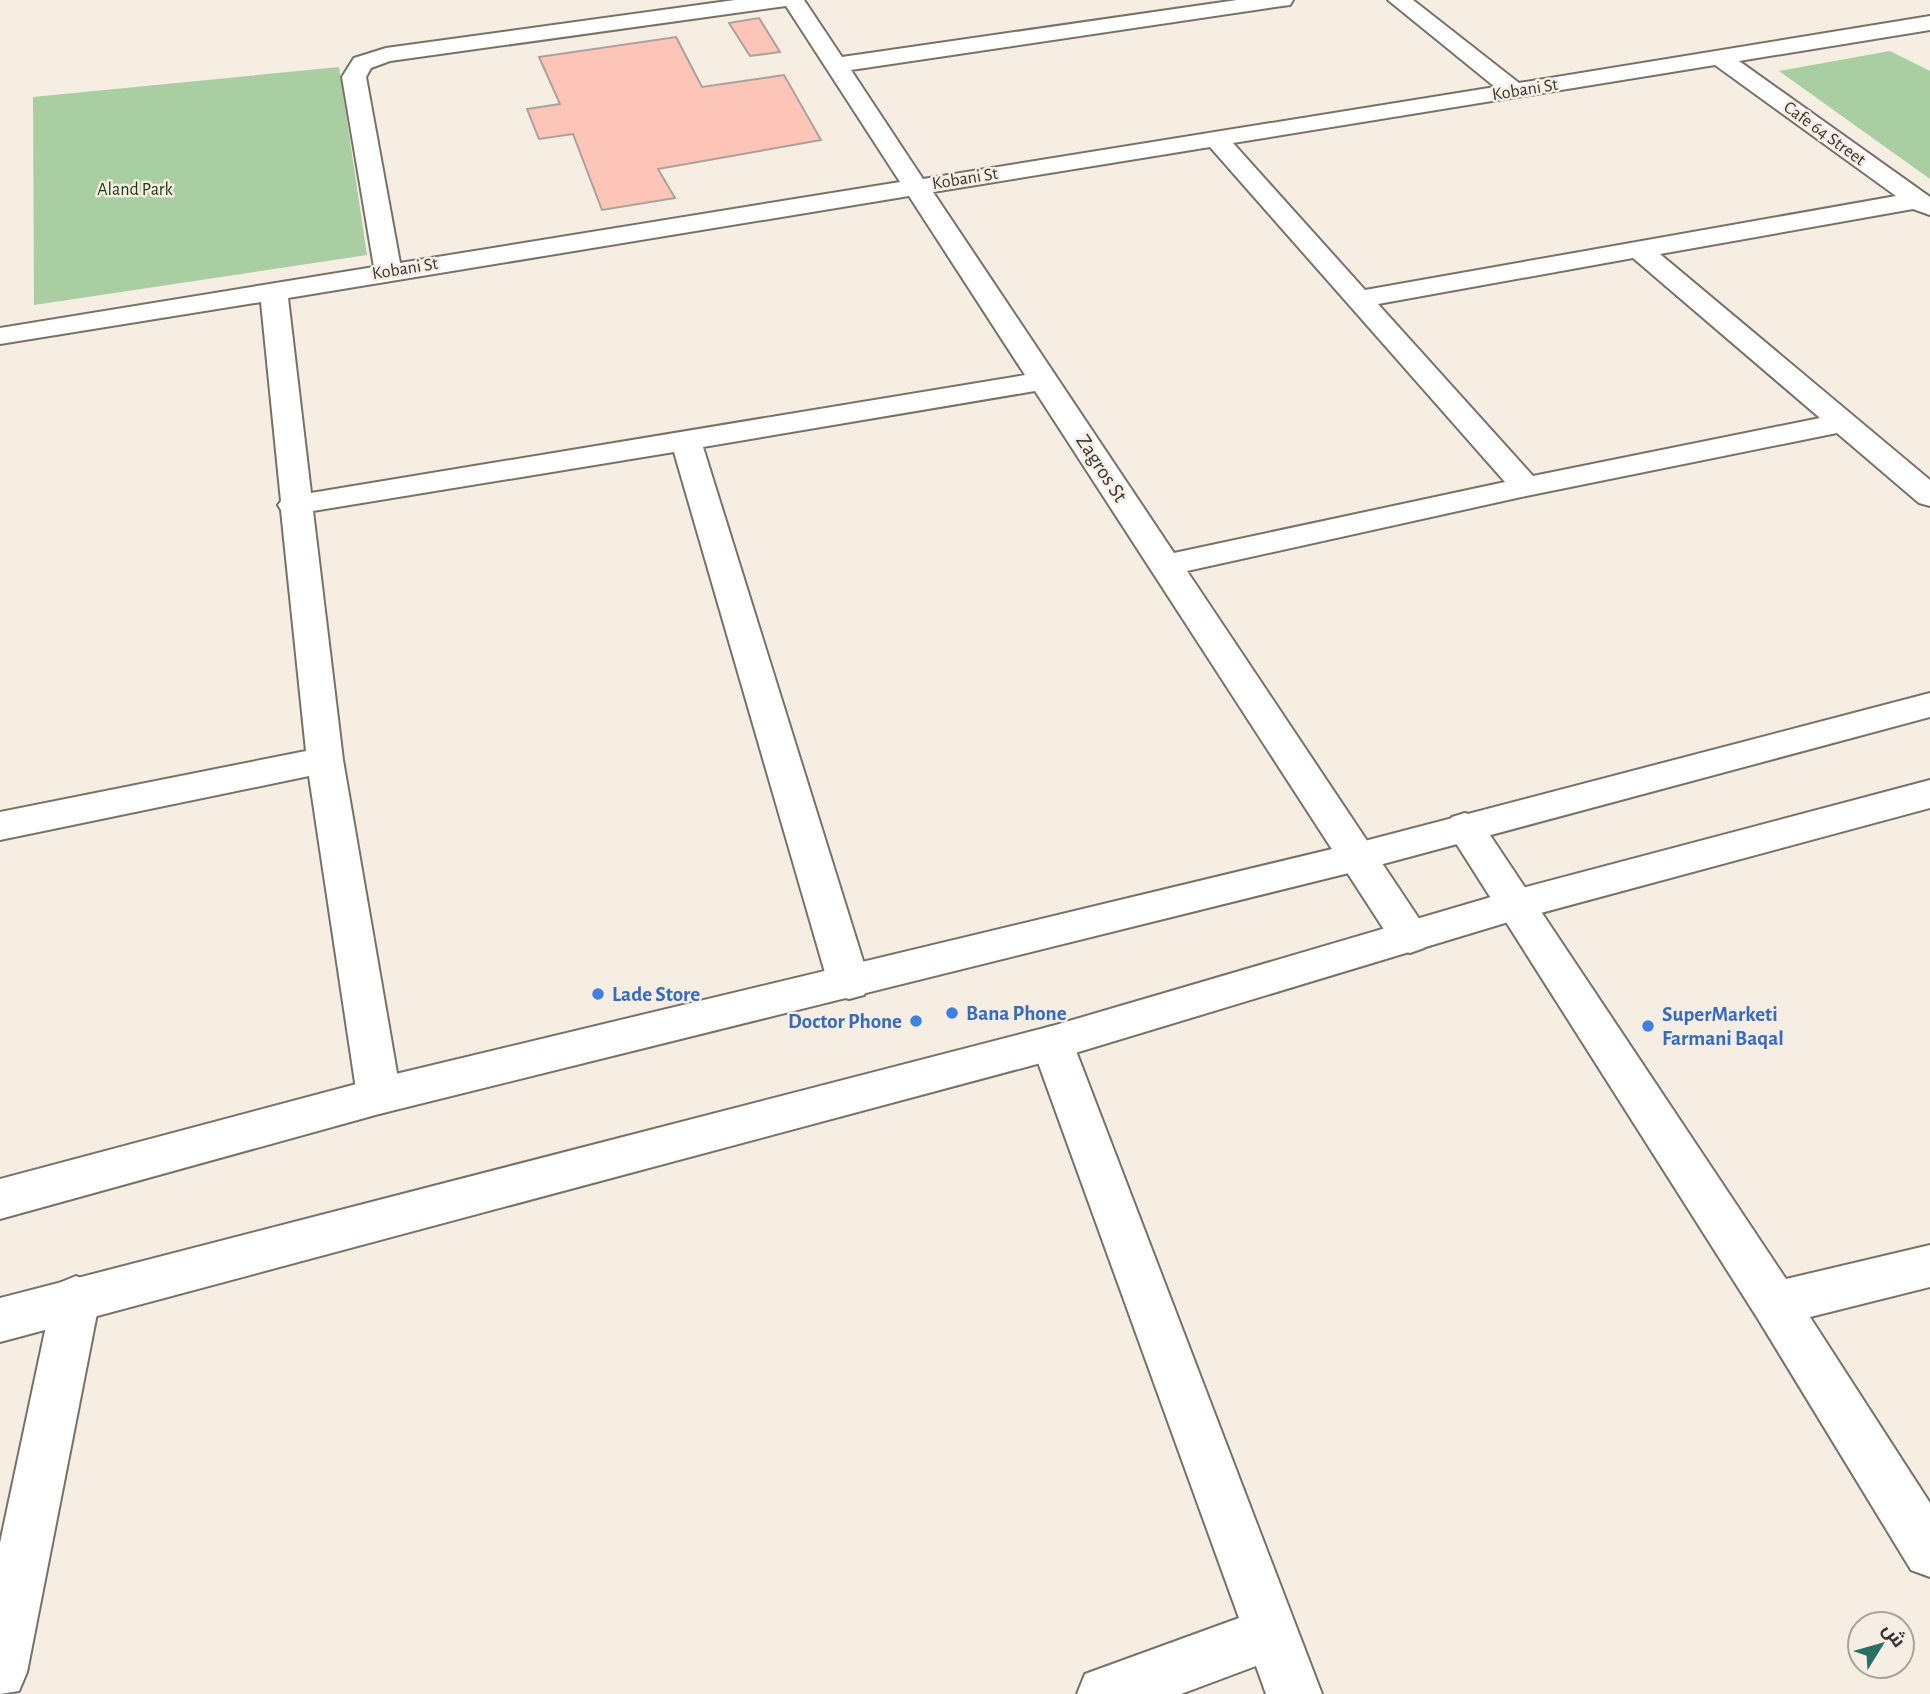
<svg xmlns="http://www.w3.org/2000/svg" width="1930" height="1694" font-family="'Alegreya Sans',Cairo,sans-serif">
  <rect width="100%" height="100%" fill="#f6ede3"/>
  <g fill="#a9cea1">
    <path d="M1890,51L1930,71V179L1779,71Z"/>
    <path d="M339,67L367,255L34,305L33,97Z"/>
  </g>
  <g fill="#fcc5b8" stroke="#ada09c" stroke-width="2">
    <path d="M759,18L780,52L750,56L729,23Z"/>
    <path d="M676,37L702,87L784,75L821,140L658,169L675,198L602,210L573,134L539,139L527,109L560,104L539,57Z"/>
  </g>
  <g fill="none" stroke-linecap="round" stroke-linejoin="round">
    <defs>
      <g id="minor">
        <path d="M735,0H804L842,57L1237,0H1293L1290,5L1282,6L851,70L923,179L1495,87L1388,0H1413L1519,83L1930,16V30L1739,61L1930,197V215L1913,209L1660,254L1930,480V506L1919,503L1837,433L1526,496L1187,571L1424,926L1430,937L1424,948L1410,953L1396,948L1035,391L703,447L870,983L864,995L849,999L834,995L828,983L674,452L313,511L343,760L401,1096L394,1109L379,1114L364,1109L357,1096L309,776L0,840V812L306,751L281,510L278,505L281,501L261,302L0,344V328L374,267L342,77L354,58L386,48ZM786,6L900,182L400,263L366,77L371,68L390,61ZM1715,65L1896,196L1365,290L1233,143ZM1210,147L1505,482L1174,553L933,192ZM909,196L1025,375L311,493L288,298ZM1633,258L1820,418L1533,476L1378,304Z"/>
        <path d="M1465,813L1478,817L1786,1279L1930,1245V1287L1810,1317L1930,1503V1577L1911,1570L1758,1319L1452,837L1446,827L1452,817Z"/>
        <path d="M1052,1026L1067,1031L1073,1043L1322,1694H1266L1256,1666L1181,1694H1077L1085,1674L1239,1618L1031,1043L1037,1031Z"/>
        <path d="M76,1276L93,1283L100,1298L27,1672L19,1691L0,1694V1543L52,1298L59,1283Z"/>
      </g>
      <g id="secondary">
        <path d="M1930,693V717L1357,871L379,1114L0,1219V1179L379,1078L1357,843Z"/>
        <path d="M1930,780V808L1515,920L1052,1060L0,1342V1298L1052,1026L1515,890Z"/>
      </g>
    </defs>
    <use href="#minor" stroke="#787168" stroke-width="4"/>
    <use href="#secondary" stroke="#787168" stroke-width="4"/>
    <use href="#minor" fill="#fff" fill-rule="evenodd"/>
    <use href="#secondary" fill="#fff" fill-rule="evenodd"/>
  </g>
  <g fill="#3f7fe0" stroke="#f6ede3" stroke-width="2.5">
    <circle cx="598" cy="994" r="7"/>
    <circle cx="952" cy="1013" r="7"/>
    <circle cx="916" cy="1021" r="7"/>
    <circle cx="1648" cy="1026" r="7"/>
  </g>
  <g text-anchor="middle" stroke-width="5" stroke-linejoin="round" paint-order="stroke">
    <g font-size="18" fill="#373430" stroke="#f6ede3">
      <text transform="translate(1525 89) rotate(-9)" y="6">Kobani St</text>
      <text transform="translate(1825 133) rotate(36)" y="6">Cafe 64 Street</text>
      <text transform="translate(965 178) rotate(-9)" y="6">Kobani St</text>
      <text transform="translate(405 268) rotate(-9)" y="6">Kobani St</text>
    </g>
    <g font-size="18" fill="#173c0f" stroke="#f6ede3">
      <text x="135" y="195">Aland Park</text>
    </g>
    <g font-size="21" fill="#373430" stroke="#f6ede3">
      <text transform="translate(1102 468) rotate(57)" y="7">Zagros St</text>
    </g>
    <g font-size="21" font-weight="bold" fill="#366cbe" stroke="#f6ede3" text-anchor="start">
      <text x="612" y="1001">Lade Store</text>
      <text x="966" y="1020">Bana Phone</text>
      <text x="1662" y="1021">SuperMarketi<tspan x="1662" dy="24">Farmani Baqal</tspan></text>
      <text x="902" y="1028" text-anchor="end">Doctor Phone</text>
    </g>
  </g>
  <g transform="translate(1881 1645) rotate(53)"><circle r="33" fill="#f6ede3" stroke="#aaa39b" stroke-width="2"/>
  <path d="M0-5L12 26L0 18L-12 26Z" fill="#286f66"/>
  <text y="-10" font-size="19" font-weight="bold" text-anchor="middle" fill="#373430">ش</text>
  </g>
</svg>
